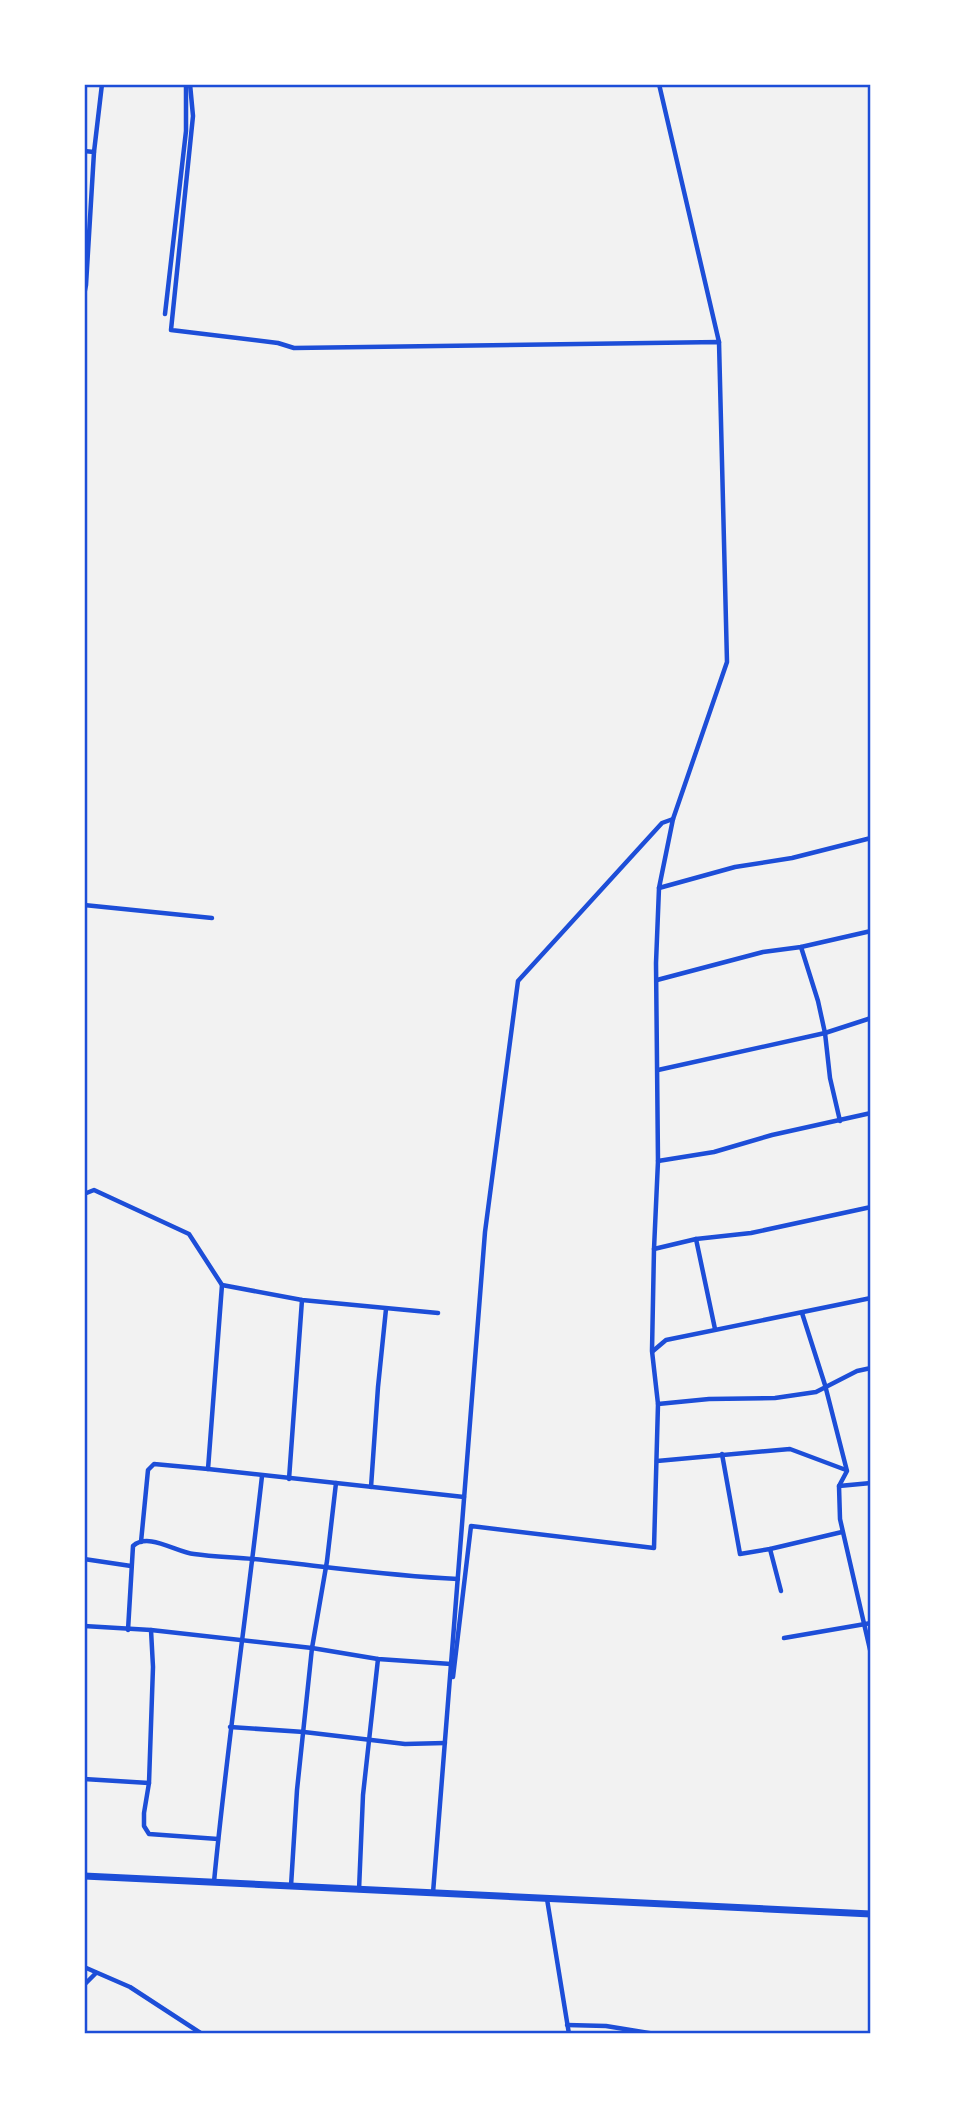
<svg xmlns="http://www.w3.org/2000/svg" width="955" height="2118" font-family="Poppins,sans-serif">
  <rect width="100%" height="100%" fill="#f2f2f2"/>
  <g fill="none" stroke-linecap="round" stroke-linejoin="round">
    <g stroke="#1d4ed8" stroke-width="4.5">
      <path d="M190,84L193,116L171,330L278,343L294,348L719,342L727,662L673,819L662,823L518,981L485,1232L433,1893"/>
      <path d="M659,84L719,342"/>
      <path d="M84,151L94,152L102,84"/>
      <path d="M84,295L86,285L94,152"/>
      <path d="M165,314L186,131V84"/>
      <path d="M659,888L735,867L792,858L871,838"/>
      <path d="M84,905L212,918"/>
      <path d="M801,947L818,1001L825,1033L830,1078L840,1121"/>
      <path d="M657,980L763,952L801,947L871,931"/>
      <path d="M658,1070L825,1033L871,1018"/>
      <path d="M658,1161L714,1152L772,1135L871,1113"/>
      <path d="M84,1194L94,1190L189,1234L222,1285L208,1469L464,1497"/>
      <path d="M696,1239L715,1329"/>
      <path d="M654,1249L696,1239L751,1233L871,1207"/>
      <path d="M222,1285L302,1300L438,1313"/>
      <path d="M802,1313L825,1385L847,1471L839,1486L840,1519L871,1654"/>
      <path d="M653,1351L666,1340L871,1298"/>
      <path d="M658,1404L709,1399L775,1398L816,1392L857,1371L871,1368"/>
      <path d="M722,1454L740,1554L770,1549L842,1532"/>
      <path d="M657,1461L790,1449L846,1470"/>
      <path d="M289,1479L302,1300"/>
      <path d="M839,1486L871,1483"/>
      <path d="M371,1487L378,1387L386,1309"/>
      <path d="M141,1542L148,1470L154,1464L208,1469"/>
      <path d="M770,1549L781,1591"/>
      <path d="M84,1559L131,1566"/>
      <path d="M84,1626L151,1630L312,1648L378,1659L451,1664"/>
      <path d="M128,1630L133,1546C148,1532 176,1552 194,1554C214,1557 234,1557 253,1559C321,1566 389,1576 458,1579"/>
      <path d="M151,1630L153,1667L149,1783L144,1813V1826L149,1834L218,1839"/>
      <path d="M784,1638L871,1623"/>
      <path d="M453,1677L471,1526L654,1548L658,1404L652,1351L654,1249L658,1161L656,963L659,888L673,819"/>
      <path d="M230,1727L304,1732L405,1744L445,1743"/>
      <path d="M84,1779L149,1783"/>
      <path d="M214,1882C227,1746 247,1611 262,1476"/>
      <path d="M291,1886L297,1790L312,1648L327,1561L336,1483"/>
      <path d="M359,1890L363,1795L378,1659"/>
      <path d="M547,1899L569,2034"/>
      <path d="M84,1967L130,1987L202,2034"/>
      <path d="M84,1985L96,1973"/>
      <path d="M567,2025L606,2026L655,2034"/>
    </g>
    <path stroke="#1d4ed8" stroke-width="7" d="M84,1876L871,1914"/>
  </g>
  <rect width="955" height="2118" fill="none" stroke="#ffffff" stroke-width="172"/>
  <rect x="86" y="86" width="783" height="1946" fill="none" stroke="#1d4ed8" stroke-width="2.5"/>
</svg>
